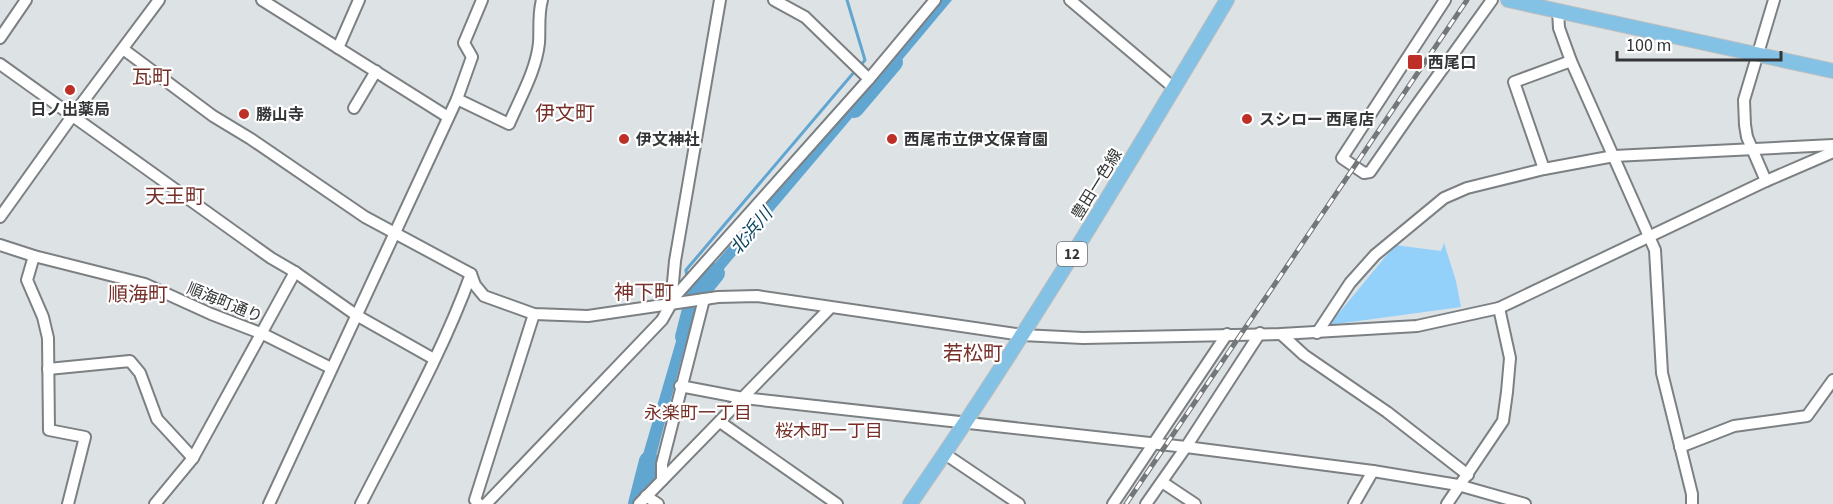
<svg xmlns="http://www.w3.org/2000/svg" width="1833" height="504" font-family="'Source Sans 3','Noto Sans JP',sans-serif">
  <rect width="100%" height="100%" fill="#dde2e5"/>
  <path fill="#93d1fa" d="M1444,243L1456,281L1461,307L1329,325L1395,245L1441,251Z"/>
  <g fill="#61a5d1">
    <path d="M939,0H952L880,86L873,78Z"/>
    <path d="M866,87L873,93L701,296L691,291Z"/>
    <path d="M694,312L650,479L632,492L684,314Z"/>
  </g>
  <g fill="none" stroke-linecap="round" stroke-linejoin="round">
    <g stroke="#61a5d1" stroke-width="3">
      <path d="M847,0L865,60L860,66"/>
      <path d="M687,278L686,270L855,71"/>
    </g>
    <g stroke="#61a5d1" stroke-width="20">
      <path d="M854,108L893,62"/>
      <path d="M685,337L695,298L715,273"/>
      <path d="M638,504L649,461"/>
    </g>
    <defs>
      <g id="minor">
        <path d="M262,0L448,117"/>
        <path d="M774,0L805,17L869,79"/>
        <path d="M1070,0L1174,88"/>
        <path d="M1445,0L1342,158L1364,173L1370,172L1413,110L1492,0"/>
        <path d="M1558,11L1559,28L1571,61L1655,250L1662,373L1692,494V504"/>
        <path d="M0,38L26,0"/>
        <path d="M338,48L359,0"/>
        <path d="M123,49L213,116L251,139L365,217L471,274L475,285L484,296L534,314L588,316L718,297L757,296L1022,335L1083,338L1281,334L1417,326L1499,308L1766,181L1833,152"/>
        <path d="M0,64L271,258L295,272L356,315L434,359"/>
        <path d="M457,99L509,124C520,98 536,71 539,43C540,28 538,14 542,0"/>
        <path d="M354,108L376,71"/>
        <path d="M1544,169L1514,82L1571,61"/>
        <path d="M1766,181L1747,137L1745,125L1744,100L1774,0"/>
        <path d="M0,217L73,115L159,0"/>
        <path d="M0,245L34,256L145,284L211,314L263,334L331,368"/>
        <path d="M34,256L27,280L43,317L48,338L49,430L85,437L68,504"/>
        <path d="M671,301L869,79L935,0"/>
        <path d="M1317,333L1350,283L1375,255L1444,198L1467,188L1544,169L1614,156L1833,145"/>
        <path d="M1281,334L1304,355L1387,412L1468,475"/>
        <path d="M48,369L130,361L140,373L157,419L193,458"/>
        <path d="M680,386L743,398L1186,447L1373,471L1458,485L1525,504"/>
        <path d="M720,422L837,504"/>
        <path d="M1680,447L1734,426L1807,416L1833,380"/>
        <path d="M945,454L1019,504"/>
        <path d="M662,480V464L704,299H707"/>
        <path d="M1162,482L1195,504"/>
        <path d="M646,496L658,504"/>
        <path d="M155,504L193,458L295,272"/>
        <path d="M269,504L457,99L472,57L464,43L482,0"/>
        <path d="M361,504C399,429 442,354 471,274"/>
        <path d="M479,504L475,500L534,314"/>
        <path d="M486,504L662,320L671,304L675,261L720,0"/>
        <path d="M639,504L830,308"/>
        <path d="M1113,504L1227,334"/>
        <path d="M1146,504L1186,447L1260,333"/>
        <path d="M1354,504L1373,471"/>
        <path d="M1447,504L1503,421L1507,392L1510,358L1499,308"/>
      </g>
      <g id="major">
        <path d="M1508,0L1833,71"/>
        <path d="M910,504C1023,341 1125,170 1227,0"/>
      </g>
    </defs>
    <use href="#minor" stroke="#7c8083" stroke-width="14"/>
    <use href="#major" stroke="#bebebf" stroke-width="16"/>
    <use href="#minor" stroke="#fff" stroke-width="10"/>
    <use href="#major" stroke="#84c2e5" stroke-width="14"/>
    <defs>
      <path id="rail" d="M1126,504L1467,0"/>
    </defs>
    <use href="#rail" stroke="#747779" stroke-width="5"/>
    <use href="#rail" stroke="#fff" stroke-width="3" stroke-dasharray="9" stroke-linecap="butt"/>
  </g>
  <g fill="#bd2f27" stroke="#fff" stroke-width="2">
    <rect x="1407" y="54" width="16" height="16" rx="3"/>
    <circle cx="70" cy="90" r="6"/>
    <circle cx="244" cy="114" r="6"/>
    <circle cx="1247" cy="119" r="6"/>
    <circle cx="624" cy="139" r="6"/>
    <circle cx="892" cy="139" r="6"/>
  </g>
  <g text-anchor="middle" stroke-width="4.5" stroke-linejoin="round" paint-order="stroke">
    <rect fill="#fff" stroke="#707272" stroke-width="1.5" x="1057" y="242" width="30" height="24" rx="4.5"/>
    <g font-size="15" font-weight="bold" fill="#333536">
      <text x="1072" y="259">12</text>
    </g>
    <g font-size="16" font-weight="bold" fill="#333536" stroke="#fff" text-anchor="start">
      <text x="1428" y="68">西尾口</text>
      <text x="70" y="115" text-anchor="middle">日ノ出薬局</text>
      <text x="256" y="120">勝山寺</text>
      <text x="1259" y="125">スシロー 西尾店</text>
      <text x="636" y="145">伊文神社</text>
      <text x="904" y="145">西尾市立伊文保育園</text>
    </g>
    <g font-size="16" fill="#333536" stroke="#fff">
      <text transform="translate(1096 184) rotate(-58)" y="6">豊田一色線</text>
      <text transform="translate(225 302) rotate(22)" y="6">順海町通り</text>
    </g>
    <g font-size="18" font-style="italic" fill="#053f5d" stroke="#fff">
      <text transform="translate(751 231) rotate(-50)" y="6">北浜川</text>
    </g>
    <g font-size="18" fill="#752f28" stroke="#fff">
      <text x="698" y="419">永楽町一丁目</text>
      <text x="829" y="437">桜木町一丁目</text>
    </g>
    <g font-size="20" fill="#752f28" stroke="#fff">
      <text x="152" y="84">瓦町</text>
      <text x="565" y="120">伊文町</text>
      <text x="175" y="203">天王町</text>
      <text x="644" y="299">神下町</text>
      <text x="138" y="301">順海町</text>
      <text x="973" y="360">若松町</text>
    </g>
  </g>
  <path d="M1617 51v9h164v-9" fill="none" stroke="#333536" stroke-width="3"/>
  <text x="1626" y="51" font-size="18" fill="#333536" stroke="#ffffff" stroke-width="4.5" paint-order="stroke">100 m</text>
</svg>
